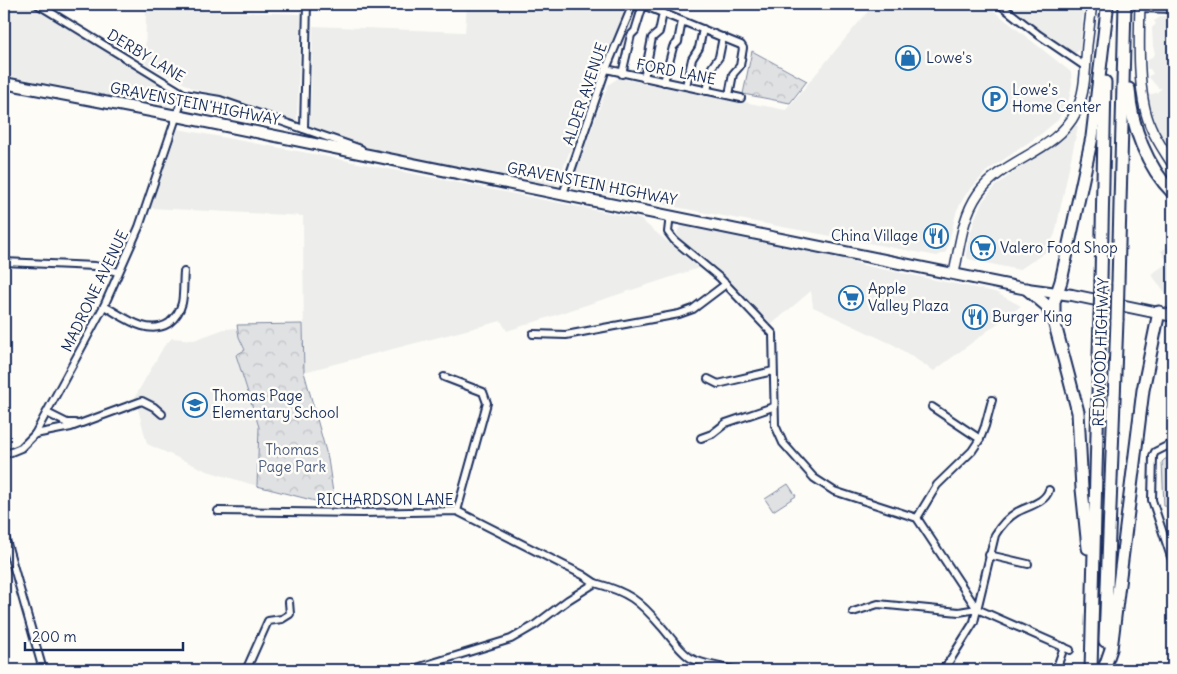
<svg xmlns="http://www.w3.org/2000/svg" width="1177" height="674" font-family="Delius,sans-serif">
  <defs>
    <pattern id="park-crowns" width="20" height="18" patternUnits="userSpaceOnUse" patternTransform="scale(1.25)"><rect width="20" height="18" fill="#e0e1e3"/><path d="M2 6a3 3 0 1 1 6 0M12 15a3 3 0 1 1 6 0" fill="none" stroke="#c0c1c5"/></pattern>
  </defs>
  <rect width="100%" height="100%" fill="#fdfcf7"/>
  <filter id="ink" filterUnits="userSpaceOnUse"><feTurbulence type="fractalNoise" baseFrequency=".02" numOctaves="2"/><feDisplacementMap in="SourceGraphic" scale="10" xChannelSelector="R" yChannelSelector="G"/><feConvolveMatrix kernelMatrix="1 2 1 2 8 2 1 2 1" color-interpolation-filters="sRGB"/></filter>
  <g filter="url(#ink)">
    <g fill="#edeeec">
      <path d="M4,4H30L171,91L178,98L174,104L166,107L4,75Z"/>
      <path d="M467,4H627L557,184L553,186L383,153L310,127L313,26L465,32Z"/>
      <path d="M874,4H985L1071,72L1072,84L1069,99L1058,120L1041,134L987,171L966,194L957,210L946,252L937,256L574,188L572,182L608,85L618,78L786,110Z"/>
      <path d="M1007,4H1084L1080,50L1075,53L1058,45Z"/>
      <path d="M146,9L301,14L297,121L212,93L194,89L145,63Z"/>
      <path d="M1162,16H1173V156L1157,135L1147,95L1156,93L1162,88H1158L1148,76L1153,74L1150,69H1147V61L1155,54L1153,46L1152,28L1156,24L1154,21Z"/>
      <path d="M1071,126H1078L1055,234L1046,252L1019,270L968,259L966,254L969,239L975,218L982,202L994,187L1057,140Z"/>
      <path d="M178,129L303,152L640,219L699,268L507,331L501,321L304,372L303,216L150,208Z"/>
      <path d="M688,224L837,255L862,265L995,292L1021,306L934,371L894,345L813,307L811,291L772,324L682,242L677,233L679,228Z"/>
      <path d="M1173,243V301L1171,300L1151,274L1168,263L1161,251Z"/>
      <path d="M238,328L239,337L245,351L236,356L259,427L257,486L207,471L147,444L135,397L164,346L172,338L194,340L224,329Z"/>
    </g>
    <g fill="#e0e1e3" stroke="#7e88a0">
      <path d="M1165,459H1173V507L1164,506L1162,462Z"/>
      <path d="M788,484L796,496L773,511L765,499Z"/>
    </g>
    <g fill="url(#park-crowns)" stroke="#7e88a0">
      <path d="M752,51L807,81L790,103L743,94Z"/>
      <path d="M303,324L304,372L328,459L335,506L257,486L259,427L236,355L245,350L239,337L237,325Z"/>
    </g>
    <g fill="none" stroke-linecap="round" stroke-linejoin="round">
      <defs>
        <g id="street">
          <path d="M37,4L184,94L220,100L361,149"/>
          <path d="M999,4L1039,35L1086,67"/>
          <path d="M1140,8L1173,9"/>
          <path d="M606,69L741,98"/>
          <path d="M622,74L631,35L635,31L643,5L741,45L743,48L740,66L733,74L729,95"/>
          <path d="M644,78L652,38L659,32L663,13"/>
          <path d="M664,82L673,47L678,42L682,21"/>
          <path d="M686,86L692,59L699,48L703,29"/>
          <path d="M707,91L712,67L719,57L723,37"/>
          <path d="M304,129L307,4"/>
          <path d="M563,194L606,69L633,4"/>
          <path d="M670,215L668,232L674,240L720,278L773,334L775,425L783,443L814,478L834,491L917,518L977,609L1070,650"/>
          <path d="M4,262L95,266L118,272"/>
          <path d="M104,306C123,316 147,337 169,323C175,318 180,311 182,303C184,293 183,282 184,272"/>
          <path d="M533,334L566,335L679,314L693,309L726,284"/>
          <path d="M444,377L483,392L487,403L457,511"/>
          <path d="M708,379L718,384L773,371"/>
          <path d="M932,407L980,439"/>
          <path d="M47,413L67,423H75"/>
          <path d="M35,434L71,427L142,401L154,407L162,414"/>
          <path d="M701,438L712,434L726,423L773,407"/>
          <path d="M1173,443L1155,452L1153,456L1152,500L1173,563"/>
          <path d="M4,455L21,448L35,434L104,306L139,227L184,94"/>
          <path d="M218,511L363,513L457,511L583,575L595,583"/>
          <path d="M917,518L937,485L972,451L980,439L985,426L992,400"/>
          <path d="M4,533L43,670"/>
          <path d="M989,555L1028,564"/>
          <path d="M853,612L878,604L959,612L977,609"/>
          <path d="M249,670L247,668L268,621L282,619L290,614L289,602"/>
          <path d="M410,670L511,639L535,625L568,600L595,583C628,592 639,600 661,626C670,636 678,649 689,657C699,664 722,667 734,670"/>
          <path d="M941,670L947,665L974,622L995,535C1001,525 1007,518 1017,512C1028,506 1045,503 1049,490"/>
          <path d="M1056,670L1064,647"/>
        </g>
        <g id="secondary">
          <path d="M1140,4C1139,38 1137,94 1150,125C1156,140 1165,152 1173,165"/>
          <path d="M954,273C960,246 962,217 978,194C1003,158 1056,153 1076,112C1086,91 1085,68 1087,45C1089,31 1090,18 1092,4"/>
        </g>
        <path id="primary" d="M4,83L177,116L1027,289L1072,295L1173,316"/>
        <g id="highway">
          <path d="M1129,89C1131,126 1147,167 1173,193"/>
          <path d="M1101,280L1105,82"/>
          <path d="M1118,284L1125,4"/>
          <path d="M1027,289L1046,305L1054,321L1078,412L1082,489L1088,548"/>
          <path d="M1054,316V302L1061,281L1092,137L1107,10"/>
          <path d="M1105,641L1117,320"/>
          <path d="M1104,669L1111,649L1143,390L1159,312"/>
          <path d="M1091,670L1100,316"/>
        </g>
      </defs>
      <use href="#street" stroke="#1b2f5e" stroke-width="10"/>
      <use href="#secondary" stroke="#1b2f5e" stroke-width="12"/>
      <use href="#primary" stroke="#1b2f5e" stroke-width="14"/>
      <use href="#highway" stroke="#1b2f5e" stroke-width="15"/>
      <use href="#street" stroke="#fdfcf7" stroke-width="6"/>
      <use href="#secondary" stroke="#fdfcf7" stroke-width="9"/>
      <use href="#primary" stroke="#fdfcf7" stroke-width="10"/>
      <use href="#highway" stroke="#fdfcf7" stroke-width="11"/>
      <defs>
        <g id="highway-bridge">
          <path d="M1100,316L1101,280"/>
          <path d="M1117,320L1118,284"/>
        </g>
      </defs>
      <use href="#highway-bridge" stroke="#1b2f5e" stroke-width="15" stroke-linecap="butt"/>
      <use href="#highway-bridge" stroke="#fdfcf7" stroke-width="11"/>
    </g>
  </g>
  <defs>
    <symbol id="shop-ring" viewBox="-11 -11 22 22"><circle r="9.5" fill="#fdfcf7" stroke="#1f6fb2" stroke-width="1.5"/><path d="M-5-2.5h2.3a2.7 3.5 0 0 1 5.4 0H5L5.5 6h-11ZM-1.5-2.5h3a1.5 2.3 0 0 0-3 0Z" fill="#1f6fb2"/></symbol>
    <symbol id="parking-ring" viewBox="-11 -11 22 22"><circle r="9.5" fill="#fdfcf7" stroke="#1f6fb2" stroke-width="1.5"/><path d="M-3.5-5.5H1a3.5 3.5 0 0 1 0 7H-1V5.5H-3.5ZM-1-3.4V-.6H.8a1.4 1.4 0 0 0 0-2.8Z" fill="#1f6fb2"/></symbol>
    <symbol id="restaurant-ring" viewBox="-11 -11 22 22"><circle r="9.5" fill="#fdfcf7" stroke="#1f6fb2" stroke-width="1.5"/><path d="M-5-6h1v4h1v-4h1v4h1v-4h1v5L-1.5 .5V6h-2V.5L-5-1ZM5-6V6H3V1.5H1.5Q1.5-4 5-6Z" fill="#1f6fb2"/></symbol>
    <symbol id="supermarket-ring" viewBox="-11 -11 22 22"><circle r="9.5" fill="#fdfcf7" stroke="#1f6fb2" stroke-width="1.5"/><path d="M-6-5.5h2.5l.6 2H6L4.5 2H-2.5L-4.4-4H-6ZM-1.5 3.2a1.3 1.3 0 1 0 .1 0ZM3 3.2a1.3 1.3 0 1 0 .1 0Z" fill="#1f6fb2"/></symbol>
    <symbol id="school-ring" viewBox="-11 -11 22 22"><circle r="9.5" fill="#fdfcf7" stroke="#1f6fb2" stroke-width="1.5"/><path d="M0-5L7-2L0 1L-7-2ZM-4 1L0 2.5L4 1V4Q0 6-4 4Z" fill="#1f6fb2"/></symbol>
  </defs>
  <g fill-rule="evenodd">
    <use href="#shop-ring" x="894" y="44" width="28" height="28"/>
    <use href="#parking-ring" x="981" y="85" width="28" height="28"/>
    <use href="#restaurant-ring" x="922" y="222" width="28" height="28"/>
    <use href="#supermarket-ring" x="969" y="234" width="28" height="28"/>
    <use href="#supermarket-ring" x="837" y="284" width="28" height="28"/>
    <use href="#restaurant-ring" x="961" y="303" width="28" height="28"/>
    <use href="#school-ring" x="181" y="391" width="28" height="28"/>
  </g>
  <g text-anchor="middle" stroke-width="5" stroke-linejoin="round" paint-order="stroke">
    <g font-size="15" fill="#1b2f5e" stroke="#fdfcf7">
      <text transform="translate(146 56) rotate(31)" y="5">DERBY LANE</text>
      <text transform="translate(676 72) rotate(11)" y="5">FORD LANE</text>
      <text transform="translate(585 94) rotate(-71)" y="5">ALDER AVENUE</text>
      <text transform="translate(195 104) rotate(11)" y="5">GRAVENSTEIN HIGHWAY</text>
      <text transform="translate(592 184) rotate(11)" y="5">GRAVENSTEIN HIGHWAY</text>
      <text transform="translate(95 291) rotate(-64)" y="5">MADRONE AVENUE</text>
      <text transform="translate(1101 352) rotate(-88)" y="5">REDWOOD HIGHWAY</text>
      <text x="385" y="505">RICHARDSON LANE</text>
    </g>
    <g font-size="15" fill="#1b2f5e" stroke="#fdfcf7" text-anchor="start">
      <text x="926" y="63">Lowe's</text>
      <text x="1012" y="95">Lowe's<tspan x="1012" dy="17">Home Center</tspan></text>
      <text x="918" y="241" text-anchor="end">China Village</text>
      <text x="1000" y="253">Valero Food Shop</text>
      <text x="868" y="294">Apple<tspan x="868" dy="17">Valley Plaza</tspan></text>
      <text x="992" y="322">Burger King</text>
      <text x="212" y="401">Thomas Page<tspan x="212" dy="17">Elementary School</tspan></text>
    </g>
    <g font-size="15" fill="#4c5c7f" stroke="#fdfcf7">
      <text x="292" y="455">Thomas<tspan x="292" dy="17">Page Park</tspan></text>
    </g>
  </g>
  <rect width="1177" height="674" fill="none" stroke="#fdfcf7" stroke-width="20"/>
  <rect x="10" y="10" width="1157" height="654" fill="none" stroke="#1b2f5e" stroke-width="2" filter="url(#ink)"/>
  <path d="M25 642v8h158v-8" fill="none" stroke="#1b2f5e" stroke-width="2.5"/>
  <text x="32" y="642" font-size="15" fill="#1b2f5e" stroke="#fdfcf7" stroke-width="4" paint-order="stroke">200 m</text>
</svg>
